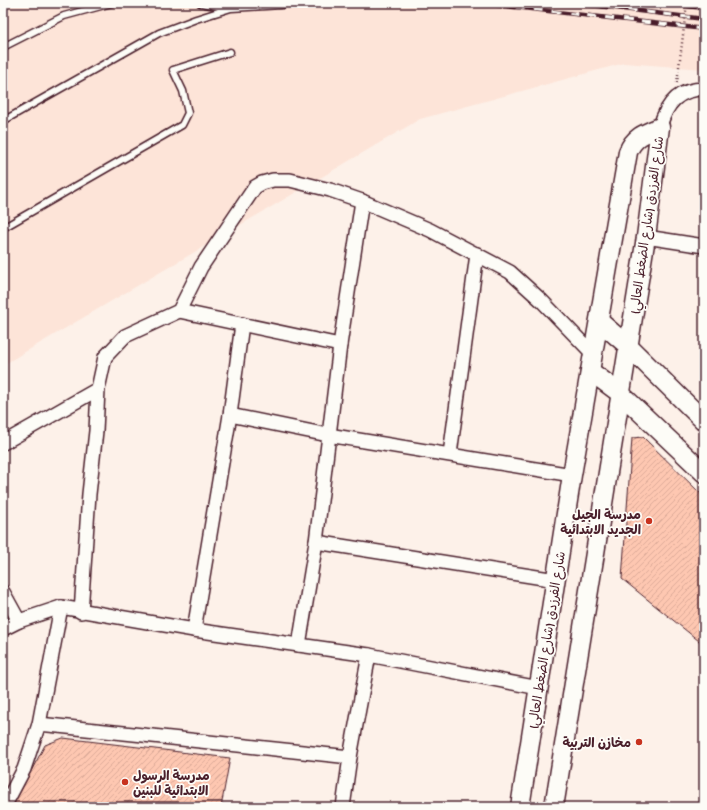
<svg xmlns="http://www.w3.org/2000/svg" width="707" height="810" font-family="'Gochi Hand','Playpen Sans Arabic',sans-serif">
  <defs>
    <pattern id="building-hatch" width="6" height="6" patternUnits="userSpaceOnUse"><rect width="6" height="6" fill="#fec7b1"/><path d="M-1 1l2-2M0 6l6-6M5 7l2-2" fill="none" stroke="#dbaa98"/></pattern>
  </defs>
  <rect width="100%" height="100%" fill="#fdf1e9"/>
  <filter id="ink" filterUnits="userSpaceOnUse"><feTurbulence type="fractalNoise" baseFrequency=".025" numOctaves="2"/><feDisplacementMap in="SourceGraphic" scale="8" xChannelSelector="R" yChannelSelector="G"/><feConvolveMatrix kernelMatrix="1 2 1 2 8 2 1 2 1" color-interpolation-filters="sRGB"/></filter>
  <g filter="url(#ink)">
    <path fill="#fde4d8" d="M3,3H704V69L624,63L420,119L3,365Z"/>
    <g fill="url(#building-hatch)" stroke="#4a1f2b">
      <path d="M643,437L704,497V645L622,579L632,438Z"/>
      <path d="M63,738L230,758L221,807H12L45,745Z"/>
    </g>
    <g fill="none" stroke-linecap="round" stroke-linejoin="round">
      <defs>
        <g id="lane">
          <path d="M200,3L228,8"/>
          <path d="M3,47L64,16L112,3"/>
          <path d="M3,121L159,33L196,19L231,8L282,5"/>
          <path d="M3,228L182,125L188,113L183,91L173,70L230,52"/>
        </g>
        <g id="street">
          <path d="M660,127C666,104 678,89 704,89"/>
          <path d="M646,237L704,246"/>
          <path d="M179,311L340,345"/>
          <path d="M230,415L328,435L572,475"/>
          <path d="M3,443L98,389"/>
          <path d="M450,454L477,254"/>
          <path d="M316,542L556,580"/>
          <path d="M3,592L19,621"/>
          <path d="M81,612L89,494L96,431L98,389L105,357L125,336L179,311L201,267L255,187L262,183L273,180H290L330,190L362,201L430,230L510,272L542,301L593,354"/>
          <path d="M3,629L19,621L61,607L194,630L369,655L539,688"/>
          <path d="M194,630L230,415L242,324"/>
          <path d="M299,645L316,542L340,345L362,201"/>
          <path d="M39,724L350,757"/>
          <path d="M4,807L24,769L39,724L61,607"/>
          <path d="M343,807L350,757L369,655"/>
        </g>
        <g id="secondary">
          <path d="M599,321L628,346L704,421"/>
          <path d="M590,371L621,394L704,473"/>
          <path d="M520,807L572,475L628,152C634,137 645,133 660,127L646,237L554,807"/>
        </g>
      </defs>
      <use href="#lane" stroke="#4a1f2b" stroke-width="9"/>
      <use href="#street" stroke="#4a1f2b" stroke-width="16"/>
      <use href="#secondary" stroke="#4a1f2b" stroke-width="21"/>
      <path stroke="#4a1f2b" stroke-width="2.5" stroke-dasharray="1 3" stroke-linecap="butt" d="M677,83L687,3"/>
      <use href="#lane" stroke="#fdfcf7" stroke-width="6"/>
      <use href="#street" stroke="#fdfcf7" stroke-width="13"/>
      <use href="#secondary" stroke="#fdfcf7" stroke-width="18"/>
      <defs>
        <g id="rail">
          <path d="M480,3L704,29"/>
          <path d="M574,3L704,19"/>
          <path d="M661,3L704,8"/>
        </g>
      </defs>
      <use href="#rail" stroke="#4a1f2b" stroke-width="4.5"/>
      <use href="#rail" stroke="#fdfcf7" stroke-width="3" stroke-dasharray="9" stroke-linecap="butt"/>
    </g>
  </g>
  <g fill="#c8321e" stroke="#fdfcf7" stroke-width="1.5">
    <circle cx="649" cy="521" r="4"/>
    <circle cx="639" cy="742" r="4"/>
    <circle cx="125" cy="782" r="4"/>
  </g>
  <g text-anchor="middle" stroke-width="3.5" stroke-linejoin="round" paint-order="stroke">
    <g font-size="13" fill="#4a1f2b" stroke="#fdfcf7">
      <text transform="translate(646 225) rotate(-82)" y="5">شارع الفرزدق (شارع الضغط العالي)</text>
      <text transform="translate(546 640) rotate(-81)" y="5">شارع الفرزدق (شارع الضغط العالي)</text>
    </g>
    <g font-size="13" font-weight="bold" fill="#4a1f2b" stroke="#fdfcf7" text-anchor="end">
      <text x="641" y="519">مدرسة الجيل<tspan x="641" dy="15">الجديد الابتدائية</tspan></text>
      <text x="631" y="747">مخازن التربية</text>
      <text x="133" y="780" text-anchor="start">مدرسة الرسول<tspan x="133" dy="15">الابتدائية للبنين</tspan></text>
    </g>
  </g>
  <rect width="707" height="810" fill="none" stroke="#fdfcf7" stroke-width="16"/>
  <rect x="8" y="8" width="691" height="794" fill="none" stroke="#4a1f2b" stroke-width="1.5" filter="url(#ink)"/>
</svg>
